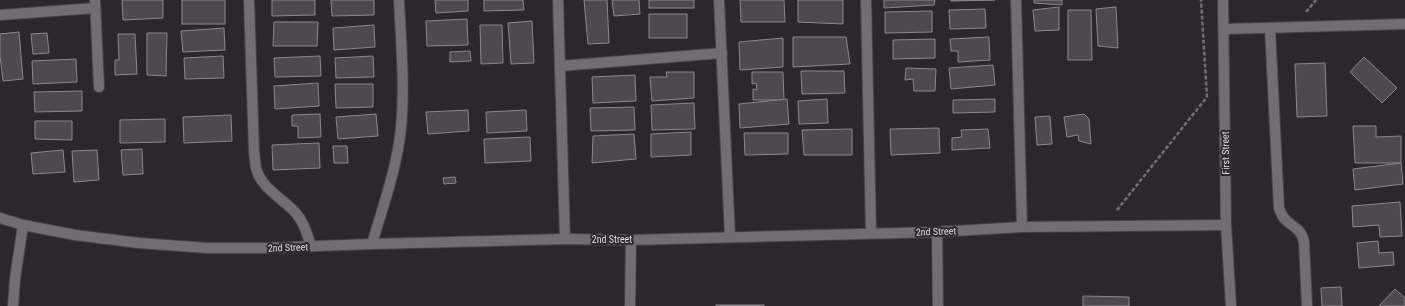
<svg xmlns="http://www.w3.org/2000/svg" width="1405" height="306" font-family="'Roboto Condensed',sans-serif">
  <rect width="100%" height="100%" fill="#2b282c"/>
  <g fill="#4c4a4e" stroke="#8a888d">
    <path d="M122,0H163V18L123,20Z"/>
    <rect x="182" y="0" width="43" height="24"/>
    <path d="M272,0H315V15L272,16Z"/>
    <path d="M331,0H374V15L332,16Z"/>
    <path d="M435,0H468V11L436,13Z"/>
    <path d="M484,0H523L524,10L484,11Z"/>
    <path d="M584,0H607L609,43L588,44Z"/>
    <path d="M612,0H639L640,14L614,16Z"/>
    <rect x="649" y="0" width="45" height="8"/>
    <path d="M740,0H784L785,22H741Z"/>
    <path d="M798,0H843V24L798,22Z"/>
    <path d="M884,0H935L934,5L884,8Z"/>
    <path d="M950,0H995L951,1Z"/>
    <path d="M1034,0H1062V5L1034,3Z"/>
    <path d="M1059,7V30L1035,31L1033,10Z"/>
    <path d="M1116,7L1118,48L1098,46L1096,9Z"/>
    <path d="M985,9L986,28L950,29L949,10Z"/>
    <path d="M1068,10H1091L1092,60H1068Z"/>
    <path d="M932,11V32L885,33V12Z"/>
    <rect x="649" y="14" width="38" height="24"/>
    <path d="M467,19L468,45L427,46L426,21Z"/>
    <path d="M532,21L534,63L511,64L508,23Z"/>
    <path d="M274,22H318L317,46H273Z"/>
    <path d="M374,25L375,47L334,50L333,28Z"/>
    <path d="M480,25H502L503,63L481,64Z"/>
    <path d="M224,28L225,50L183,52L181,31Z"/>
    <path d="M19,32L23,79L3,81L0,56V34Z"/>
    <path d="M47,33L49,53L33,54L31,34Z"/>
    <path d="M147,33H167L166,76L147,75Z"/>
    <path d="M118,34H135L137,74L115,75V60H119Z"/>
    <path d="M793,37H846L850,64L793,67Z"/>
    <path d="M989,37L990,60L958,62V51H951L950,39Z"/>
    <path d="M783,38V67L740,70L739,42Z"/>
    <path d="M935,39V58L893,59V40Z"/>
    <path d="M470,51L471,61L450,62V52Z"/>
    <path d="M223,56L224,78L185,79L184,58Z"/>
    <path d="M320,56L321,76L275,77L274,58Z"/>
    <path d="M373,56L374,77L336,78L335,58Z"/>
    <path d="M1364,57L1397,88L1382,103L1350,72Z"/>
    <path d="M76,59L77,82L33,84L32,61Z"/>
    <path d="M1325,63L1327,116L1297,117L1295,64Z"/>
    <path d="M993,65L995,85L951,89L949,68Z"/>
    <path d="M906,68L936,69L935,91H914L913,79L905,80Z"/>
    <path d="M801,71H844L845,93L802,94Z"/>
    <path d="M666,72H694V98L652,101L650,77H667Z"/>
    <path d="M752,72H783L784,100H753V89L757,90L756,83L752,84Z"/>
    <path d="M635,75L636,101L593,103L592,77Z"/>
    <path d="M318,83L319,106L275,109L274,86Z"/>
    <path d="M335,84H373V107L336,108Z"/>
    <path d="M82,91V111L35,112L34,92Z"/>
    <path d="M787,99L789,124L740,128L739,104Z"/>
    <path d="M827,99L828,123L799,124L798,101Z"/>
    <path d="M995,99V112L953,113V100Z"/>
    <path d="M694,103L695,129L652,130L651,105Z"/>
    <path d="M634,107L635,130L591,131L590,108Z"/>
    <path d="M468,110L469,131L428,134L426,112Z"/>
    <path d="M526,110L527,131L487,133L486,112Z"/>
    <path d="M320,114L321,137L298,138V126H292V115Z"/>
    <path d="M376,114L378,136L338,139L336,117Z"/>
    <path d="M1084,114L1089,119L1091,144L1079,141L1078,135L1067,137L1064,117Z"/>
    <path d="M231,115L232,141L184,143L183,117Z"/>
    <path d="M1050,116L1052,144L1037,145L1035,117Z"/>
    <path d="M165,119V142L120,143V120Z"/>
    <path d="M35,121H72V140L35,139Z"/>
    <path d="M1353,126H1376V137L1401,136V163H1355Z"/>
    <path d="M939,128L940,153L891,155L890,129Z"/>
    <path d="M852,129V155H804L802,130Z"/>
    <path d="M988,129L990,148L952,150V138L962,137L961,130Z"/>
    <path d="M691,132V155L651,157V134Z"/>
    <path d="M744,133H788V154L745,155Z"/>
    <path d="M634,134L636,159L592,163L593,136Z"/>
    <path d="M530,137L531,161L485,163L484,139Z"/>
    <path d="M319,143L320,168L273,170L272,145Z"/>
    <path d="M333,146H347L348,163H334Z"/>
    <path d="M142,149L143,174L123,175L121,150Z"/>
    <path d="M63,150L65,172L33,174L31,153Z"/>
    <path d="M97,150L99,180L74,182L72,151Z"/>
    <path d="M1401,163L1403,184L1355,190L1353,169Z"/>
    <path d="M455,177L456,183L444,184L443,178Z"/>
    <path d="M1400,202L1402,236L1380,237L1379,225L1353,227L1352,206Z"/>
    <path d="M1378,241L1379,253L1393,252L1394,265L1359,268L1357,243Z"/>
    <path d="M1341,287L1342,306H1322L1321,288Z"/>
    <path d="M1395,289L1405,298V306H1379Z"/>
    <path d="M1083,296L1129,297V306H1083Z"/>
    <rect x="716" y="305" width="48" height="1"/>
  </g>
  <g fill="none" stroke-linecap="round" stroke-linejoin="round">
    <defs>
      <g id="minor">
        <path d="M95,0L99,87"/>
        <path d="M249,0L254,152C255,157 255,163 256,168C261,188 282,198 295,212C304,222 307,234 311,246"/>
        <path d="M558,0L565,239"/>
        <path d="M719,0L730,237"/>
        <path d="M866,0L871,233"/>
        <path d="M1016,0L1022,227"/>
        <path d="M1223,0L1226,225L1231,306"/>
        <path d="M0,15L95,8"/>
        <path d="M1270,28L1279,208C1280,211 1282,215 1283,217C1292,228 1301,227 1304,242L1307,306"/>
        <path d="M1224,29L1405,24"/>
        <path d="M560,66L722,53"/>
        <path d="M0,218L23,225L75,235L139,243L207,248H265L372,244L565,239L631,240L937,232L1022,227L1226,225"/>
        <path d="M937,232L938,306"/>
        <path d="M372,244C383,206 397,168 401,128C405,86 401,43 399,0"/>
        <path d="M13,306L15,279L23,225"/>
        <path d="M630,306L631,240"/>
      </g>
    </defs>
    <use href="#minor" stroke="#494649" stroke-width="12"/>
    <g stroke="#726f72" stroke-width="2.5" stroke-dasharray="4 2" stroke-linecap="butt">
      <path d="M1306,12L1316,0"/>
      <path d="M1117,210L1207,97L1201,0"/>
    </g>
    <use href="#minor" stroke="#716e72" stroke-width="10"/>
  </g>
  <g text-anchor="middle" stroke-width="4" stroke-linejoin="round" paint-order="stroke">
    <g font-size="10" fill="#e0dee0" stroke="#2b282c">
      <text transform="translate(1225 153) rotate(-91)" y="4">First Street</text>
      <text transform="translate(936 231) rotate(-2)" y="4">2nd Street</text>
      <text x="612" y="243">2nd Street</text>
      <text transform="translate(288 247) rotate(-2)" y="4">2nd Street</text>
    </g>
  </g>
</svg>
